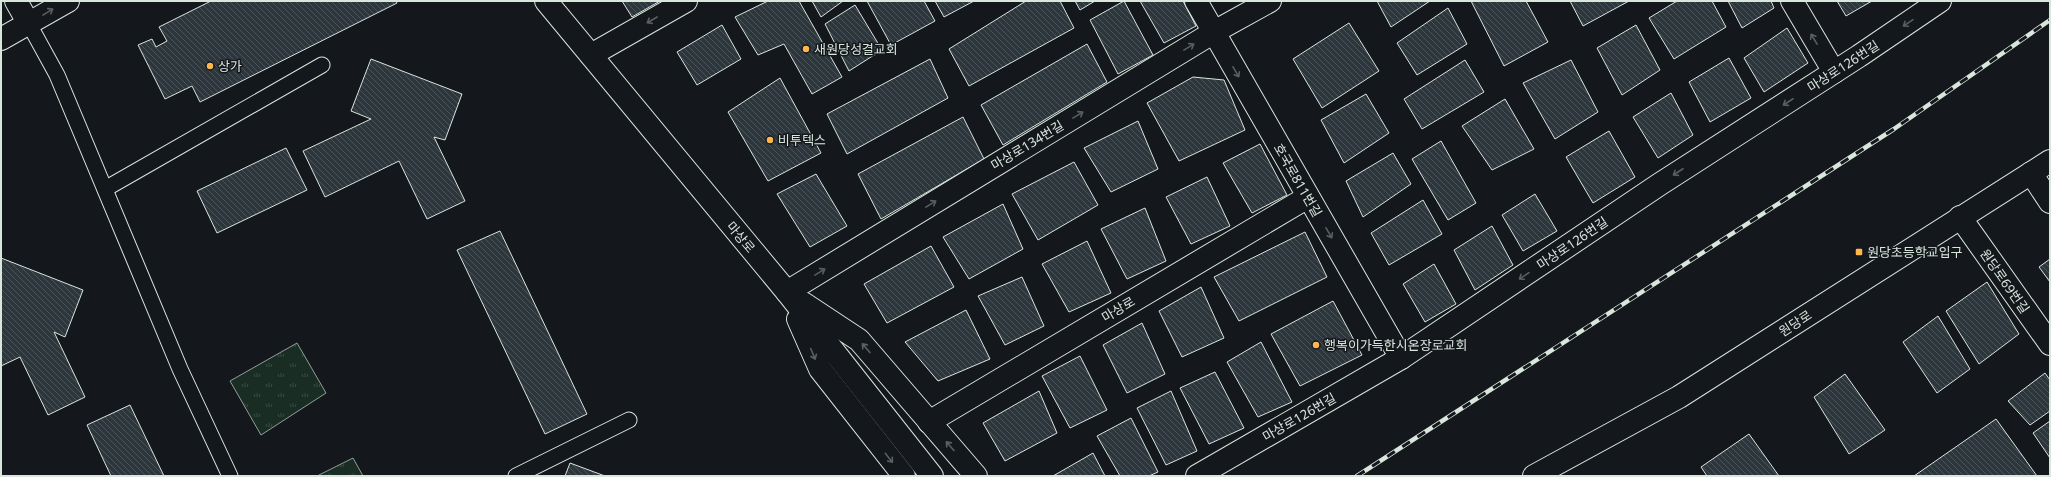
<svg xmlns="http://www.w3.org/2000/svg" width="2051" height="477" font-family="'Noto Sans','Noto Sans KR',sans-serif">
  <defs>
    <pattern id="park-tufts" width="24" height="20" patternUnits="userSpaceOnUse"><rect width="24" height="20" fill="#1a2d24"/><path d="M3 7l-1-3M5 7V3M7 7l1-3M15 17l-1-3M17 17v-4M19 17l1-3" fill="none" stroke="#3b4b43"/></pattern>
    <pattern id="building-back-hatch" width="6" height="6" patternUnits="userSpaceOnUse"><rect width="6" height="6" fill="#2c363c"/><path d="M-1 5l2 2M0 0l6 6M5-1l2 2" fill="none" stroke="#4a5358"/></pattern>
  </defs>
  <rect width="100%" height="100%" fill="#14181c"/>
  <g fill="url(#park-tufts)" stroke="#939e99">
    <path d="M297,343L326,393L261,435L230,381Z"/>
    <path d="M353,458L363,476H317Z"/>
  </g>
  <g fill="url(#building-back-hatch)" stroke="#d8e6dc">
    <path d="M211,1H396L397,3L200,102L192,86L165,99L138,45L152,39L156,47L167,41L159,27Z"/>
    <path d="M622,1H660L632,17Z"/>
    <path d="M768,1H799L842,77L812,94L784,44L758,55L735,17Z"/>
    <path d="M812,1H843L821,17Z"/>
    <path d="M867,1H924L935,21L891,45Z"/>
    <path d="M935,1H974L944,17Z"/>
    <path d="M1026,1H1060L1074,28L969,86L949,49Z"/>
    <path d="M1075,1H1095L1080,10Z"/>
    <path d="M1124,1L1153,55L1118,74L1090,20Z"/>
    <path d="M1140,1H1183L1196,26L1164,43Z"/>
    <path d="M1377,1H1430L1391,27Z"/>
    <path d="M1471,1H1526L1548,42L1504,66Z"/>
    <path d="M1570,1H1629L1583,26Z"/>
    <path d="M1677,1H1712L1726,27L1674,59L1649,18Z"/>
    <path d="M1728,1H1771L1774,8L1742,28Z"/>
    <path d="M1837,1H1872L1846,16Z"/>
    <path d="M855,5L882,50L849,71L825,24Z"/>
    <path d="M1448,8L1467,44L1417,75L1397,43Z"/>
    <path d="M1349,23L1379,71L1322,108L1293,59Z"/>
    <path d="M722,25L741,59L697,85L677,52Z"/>
    <path d="M1636,25L1660,70L1622,95L1597,48Z"/>
    <path d="M1787,28L1808,63L1764,92L1744,58Z"/>
    <path d="M1087,44L1107,82L1003,145L981,105Z"/>
    <path d="M1729,58L1751,98L1710,122L1689,82Z"/>
    <path d="M371,59L462,94L445,140L434,137L465,201L427,219L399,161L325,197L303,151L371,119L351,111Z"/>
    <path d="M930,59L948,98L847,154L827,114Z"/>
    <path d="M1465,60L1484,92L1422,129L1404,99Z"/>
    <path d="M1571,60L1598,112L1555,139L1523,83Z"/>
    <path d="M1193,77L1224,80L1245,130L1179,161L1147,103Z"/>
    <path d="M780,78L821,153L768,181L728,112Z"/>
    <path d="M1671,93L1693,135L1658,158L1633,117Z"/>
    <path d="M1366,94L1389,133L1344,163L1321,120Z"/>
    <path d="M1505,99L1534,149L1492,170L1462,126Z"/>
    <path d="M963,117L984,159L881,219L858,174Z"/>
    <path d="M1138,121L1158,169L1111,192L1084,148Z"/>
    <path d="M1609,131L1635,177L1593,203L1566,157Z"/>
    <path d="M1441,141L1476,203L1448,220L1412,159Z"/>
    <path d="M1260,144L1287,195L1252,213L1223,163Z"/>
    <path d="M286,148L307,190L217,233L197,191Z"/>
    <path d="M1393,153L1411,184L1363,217L1346,181Z"/>
    <path d="M1074,162L1098,205L1038,240L1012,194Z"/>
    <path d="M816,174L847,226L810,247L777,194Z"/>
    <path d="M1207,177L1230,226L1191,244L1166,197Z"/>
    <path d="M1535,194L1557,231L1523,251L1502,215Z"/>
    <path d="M1423,200L1442,234L1389,265L1371,233Z"/>
    <path d="M1003,204L1023,249L969,279L943,237Z"/>
    <path d="M1145,208L1166,261L1127,279L1101,229Z"/>
    <path d="M1492,226L1513,265L1475,290L1454,250Z"/>
    <path d="M500,231L587,414L545,434L457,250Z"/>
    <path d="M1305,232L1327,277L1239,321L1214,277Z"/>
    <path d="M1087,241L1111,293L1069,312L1042,264Z"/>
    <path d="M931,246L954,287L887,323L864,284Z"/>
    <path d="M1,258L83,290L65,337L54,332L85,397L48,415L20,357L1,366Z"/>
    <path d="M2050,259V282L2039,267Z"/>
    <path d="M1434,264L1456,304L1425,322L1403,284Z"/>
    <path d="M1022,277L1044,326L1005,345L978,296Z"/>
    <path d="M1987,282L2019,334L1979,364L1946,311Z"/>
    <path d="M1201,287L1224,338L1182,357L1159,311Z"/>
    <path d="M1333,301L1362,355L1300,386L1271,334Z"/>
    <path d="M966,310L990,359L938,381L905,342Z"/>
    <path d="M1938,316L1970,369L1937,393L1903,342Z"/>
    <path d="M1142,323L1165,374L1127,393L1103,345Z"/>
    <path d="M1261,342L1292,402L1258,417L1227,362Z"/>
    <path d="M1080,356L1107,410L1070,428L1042,376Z"/>
    <path d="M1215,372L1244,428L1209,444L1180,388Z"/>
    <path d="M2045,373L2050,380V411L2030,425L2008,401Z"/>
    <path d="M1845,374L1885,430L1849,454L1814,397Z"/>
    <path d="M1039,391L1057,433L1005,461L983,423Z"/>
    <path d="M1171,391L1197,451L1166,465L1137,408Z"/>
    <path d="M130,405L164,476H111L87,425Z"/>
    <path d="M1131,418L1158,472L1149,476H1120L1097,436Z"/>
    <path d="M1996,419L2037,476H1914Z"/>
    <path d="M2050,421V458L2033,433Z"/>
    <path d="M1749,434L1779,476H1707L1701,467Z"/>
    <path d="M1093,453L1105,476H1053Z"/>
    <path d="M570,463L605,476H565Z"/>
  </g>
  <g fill="none" stroke-linecap="round" stroke-linejoin="round">
    <defs>
      <g id="service">
        <path d="M29,24L57,75L180,369L230,476"/>
        <path d="M105,189L322,65"/>
        <path d="M516,476L629,420"/>
      </g>
      <g id="minor">
        <path d="M16,1L29,24"/>
        <path d="M1196,1L1401,358"/>
        <path d="M1792,1L1834,72"/>
        <path d="M591,55L686,1"/>
        <path d="M2031,173L2050,202"/>
        <path d="M1960,217L2050,344"/>
        <path d="M787,292L1214,32L1270,1"/>
        <path d="M929,422L1308,197"/>
        <path d="M1197,476L1401,358L1660,184L1859,56L1940,1"/>
      </g>
      <g id="tertiary">
        <path d="M546,1L787,292L932,476"/>
        <path d="M803,303L859,340L976,476"/>
        <path d="M798,319L820,369L904,476"/>
      </g>
      <path id="secondary" d="M1534,476L1679,397L2050,161"/>
      <path id="primary" d="M1,39L68,1"/>
    </defs>
    <use href="#service" stroke="#d8e6dc" stroke-width="17"/>
    <use href="#minor" stroke="#d8e6dc" stroke-width="24"/>
    <use href="#tertiary" stroke="#d8e6dc" stroke-width="24"/>
    <use href="#secondary" stroke="#d8e6dc" stroke-width="24"/>
    <use href="#primary" stroke="#d8e6dc" stroke-width="24"/>
    <use href="#service" stroke="#14181c" stroke-width="15"/>
    <use href="#minor" stroke="#14181c" stroke-width="22"/>
    <use href="#tertiary" stroke="#14181c" stroke-width="22"/>
    <use href="#secondary" stroke="#14181c" stroke-width="22"/>
    <use href="#primary" stroke="#14181c" stroke-width="22"/>
    <defs>
      <path id="rail" d="M1357,476L1894,129L2050,20"/>
    </defs>
    <use href="#rail" stroke="#d8e6dc" stroke-width="4.5"/>
    <use href="#rail" stroke="#14181c" stroke-width="3" stroke-dasharray="9" stroke-linecap="butt"/>
  </g>
  <defs><path id="oneway-shaft" d="M-6 0H5M1.5-3L5.5 0L1.5 3" fill="none" stroke-width="1.6" stroke-linecap="round" stroke-linejoin="round"/></defs>
  <g stroke="#59605f">
    <use href="#oneway-shaft" transform="translate(48 12) rotate(-31)"/>
    <use href="#oneway-shaft" transform="translate(652 20) rotate(150)"/>
    <use href="#oneway-shaft" transform="translate(1908 23) rotate(146)"/>
    <use href="#oneway-shaft" transform="translate(1814 39) rotate(-121)"/>
    <use href="#oneway-shaft" transform="translate(1189 47) rotate(-31)"/>
    <use href="#oneway-shaft" transform="translate(1236 72) rotate(60)"/>
    <use href="#oneway-shaft" transform="translate(1788 102) rotate(147)"/>
    <use href="#oneway-shaft" transform="translate(1078 115) rotate(-31)"/>
    <use href="#oneway-shaft" transform="translate(1678 172) rotate(147)"/>
    <use href="#oneway-shaft" transform="translate(931 204) rotate(-31)"/>
    <use href="#oneway-shaft" transform="translate(1329 233) rotate(60)"/>
    <use href="#oneway-shaft" transform="translate(820 272) rotate(-31)"/>
    <use href="#oneway-shaft" transform="translate(1524 276) rotate(146)"/>
    <use href="#oneway-shaft" transform="translate(866 348) rotate(-131)"/>
    <use href="#oneway-shaft" transform="translate(813 354) rotate(67)"/>
    <use href="#oneway-shaft" transform="translate(950 446) rotate(-131)"/>
    <use href="#oneway-shaft" transform="translate(889 458) rotate(52)"/>
  </g>
  <g fill="#ffb74d" stroke="#14181c" stroke-width="1.5">
    <circle cx="806" cy="49" r="4"/>
    <circle cx="210" cy="66" r="4"/>
    <circle cx="770" cy="140" r="4"/>
    <rect x="1855" y="248" width="8" height="8" rx="2"/>
    <circle cx="1316" cy="345" r="4"/>
  </g>
  <g text-anchor="middle" stroke-width="3" stroke-linejoin="round" paint-order="stroke">
    <g font-size="13" fill="#d8e6dc" stroke="#14181c" text-anchor="start">
      <text x="814" y="54">새원당성결교회</text>
      <text x="218" y="71">상가</text>
      <text x="778" y="145">비투텍스</text>
      <text x="1867" y="257">원당초등학교입구</text>
      <text x="1324" y="350">행복이가득한시온장로교회</text>
    </g>
    <g font-size="13" fill="#d8e6dc" stroke="#14181c">
      <text transform="translate(1843 66) rotate(-33)" y="5">마상로126번길</text>
      <text transform="translate(1027 145) rotate(-31)" y="5">마상로134번길</text>
      <text transform="translate(1298 180) rotate(60)" y="5">호국로811번길</text>
      <text transform="translate(741 237) rotate(50)" y="5">마상로</text>
      <text transform="translate(1572 243) rotate(-34)" y="5">마상로126번길</text>
      <text transform="translate(2005 281) rotate(55)" y="5">원당로69번길</text>
      <text transform="translate(1118 309) rotate(-31)" y="5">마상로</text>
      <text transform="translate(1795 323) rotate(-33)" y="5">원당로</text>
      <text transform="translate(1299 417) rotate(-30)" y="5">마상로126번길</text>
    </g>
  </g>
  <rect width="2051" height="477" fill="none" stroke="#d8e6dc" stroke-width="4"/>
</svg>
